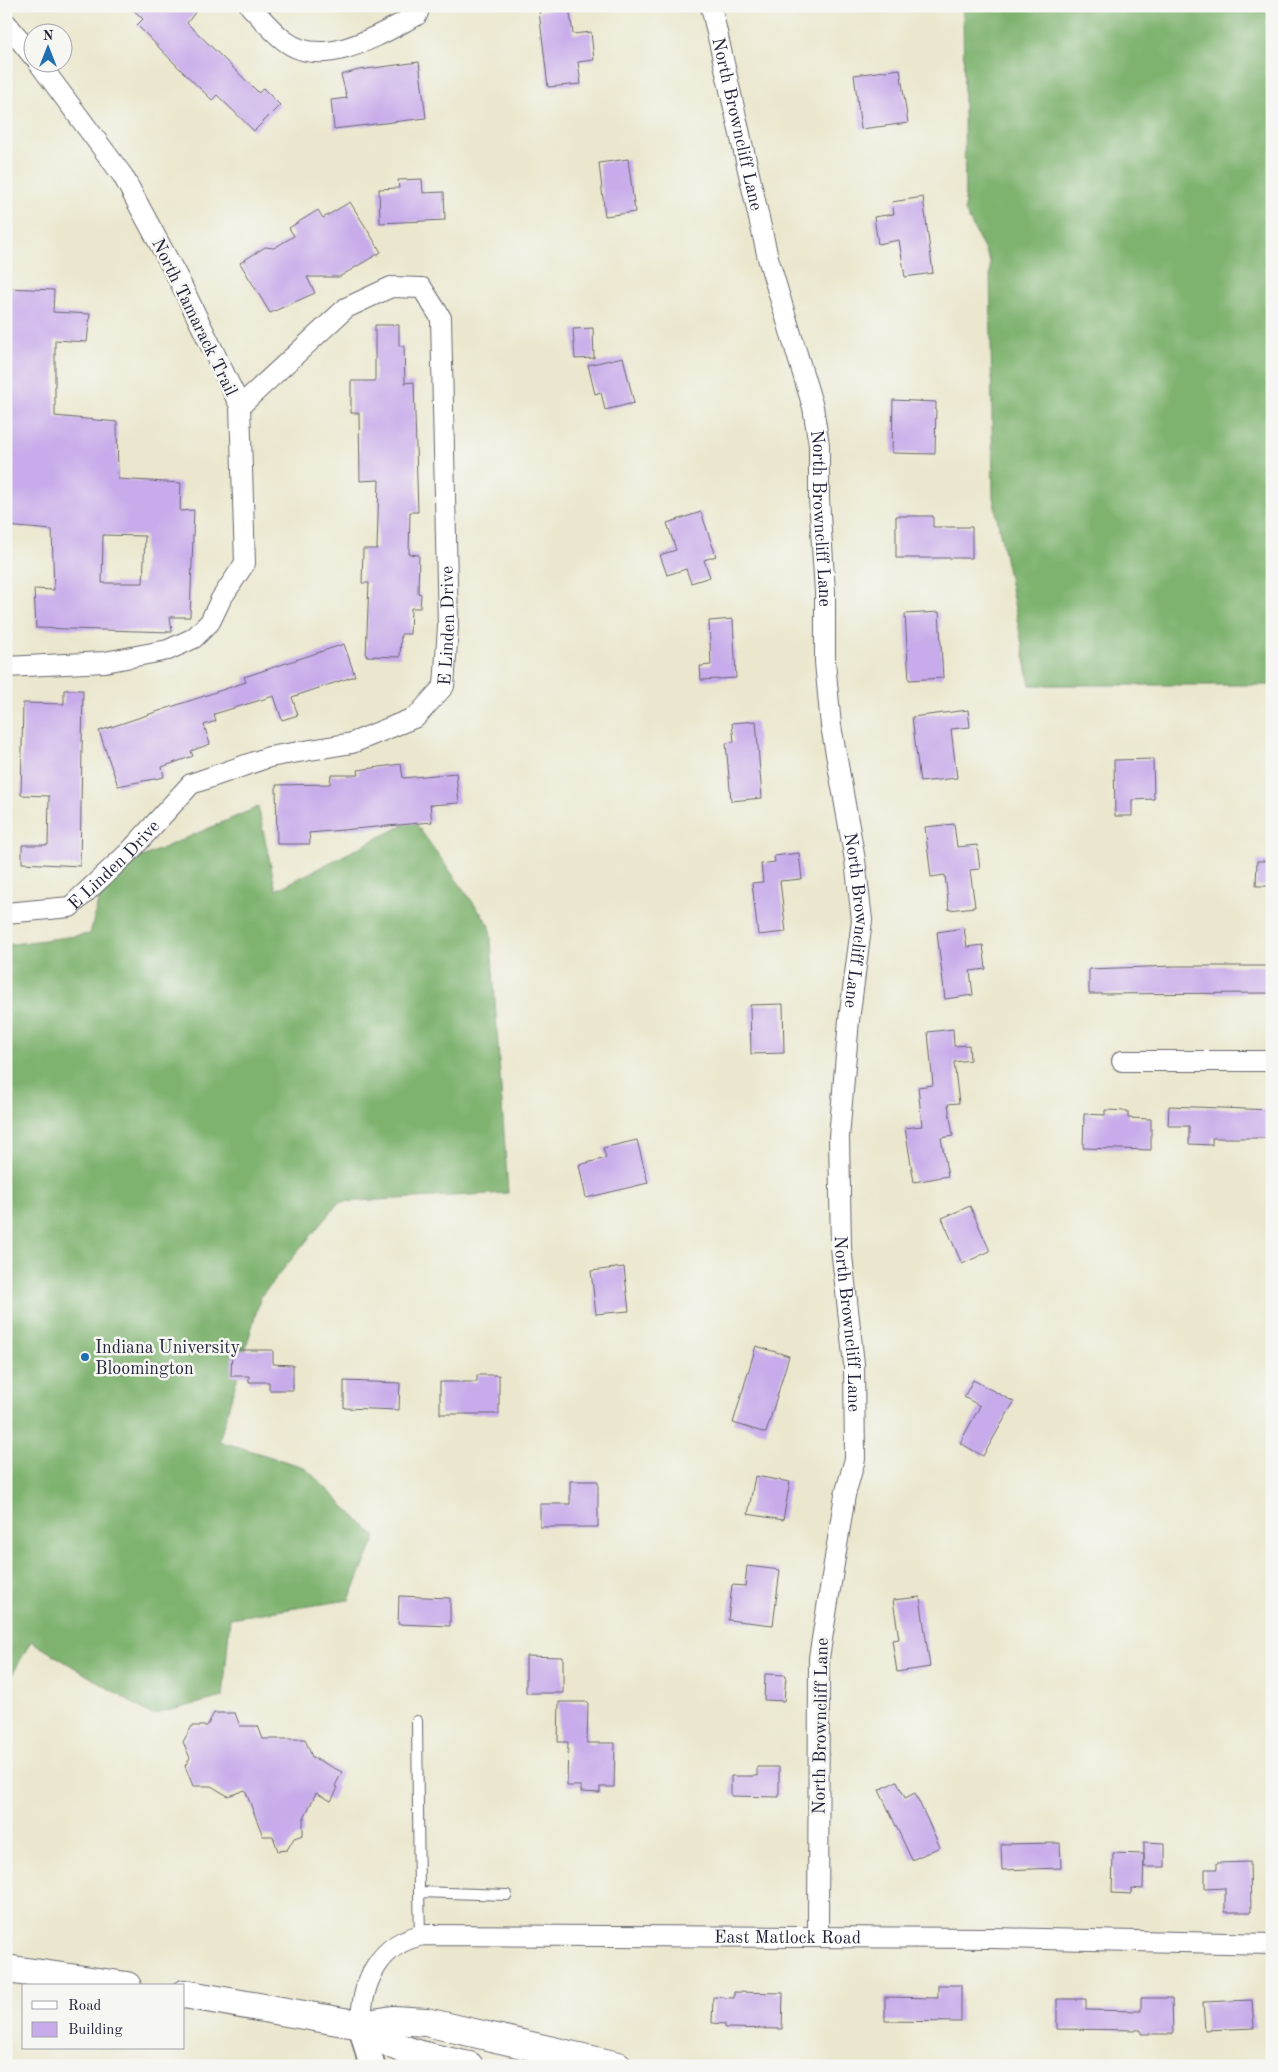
<svg xmlns="http://www.w3.org/2000/svg" width="1278" height="2072" font-family="'Old Standard TT',serif">
  <rect width="100%" height="100%" fill="#f6f6f2"/>
  <filter id="ink" filterUnits="userSpaceOnUse"><feTurbulence type="fractalNoise" baseFrequency=".02" numOctaves="2"/><feDisplacementMap in="SourceGraphic" scale="10" xChannelSelector="R" yChannelSelector="G"/><feConvolveMatrix kernelMatrix="1 2 1 2 8 2 1 2 1" color-interpolation-filters="sRGB"/></filter>
  <filter id="wash" filterUnits="userSpaceOnUse"><feTurbulence type="fractalNoise" baseFrequency=".0096" numOctaves="4" result="noise"/><feDisplacementMap in="SourceGraphic" scale="20" xChannelSelector="R" yChannelSelector="G"/><feGaussianBlur stdDeviation="1.12" result="paint"/><feColorMatrix in="noise" values="0 0 0 0 0 0 0 0 0 0 0 0 0 0 0 0 0 1.4 0 .05"/><feComposite in="paint" operator="in"/></filter>
  <g filter="url(#wash)">
    <rect width="100%" height="100%" fill="#ebe7ce"/>
    <g fill="#7eb26e" stroke="#506a54">
      <path d="M963,6H1272V685H1030L993,497L990,261L965,211Z"/>
      <path d="M258,807L276,890L413,820L490,926L508,1193L339,1202L261,1296L219,1441L304,1467L376,1537L349,1600L230,1618L223,1697L152,1715L31,1641L6,1686V945L90,934L105,873Z"/>
    </g>
    <g id="blocks">
      <g fill="#c8abea" fill-rule="evenodd">
        <path d="M129,6H200L187,23L259,93L263,88L280,105L254,131L217,95L212,100L180,69L137,25L143,19Z"/>
        <path d="M569,7L573,34L591,32L594,60L578,62L581,84L548,87L539,11Z"/>
        <path d="M419,62L426,118L334,129L331,100L347,98L341,75L359,70Z"/>
        <path d="M900,69L908,123L861,129L854,75Z"/>
        <path d="M628,159L635,212L605,216L599,163Z"/>
        <path d="M422,179L423,193L444,192L445,220L380,223L379,189L399,188L398,180Z"/>
        <path d="M923,197L933,273L905,277L899,240L878,244L874,217L894,214L892,202Z"/>
        <path d="M350,202L381,252L339,277H307L315,293L270,313L240,263L265,247L274,248L294,236L289,228L318,210L323,218Z"/>
        <path d="M6,288L54,290L53,312L90,314L87,342L55,340V416L117,422L118,479L181,483L180,511L194,510L190,617H170L172,632L36,628L34,589L54,590L52,530L6,526ZM103,535L145,536L143,583H102Z"/>
        <path d="M375,325H399V346H404L405,383L414,382L418,512H410L409,554L419,555L418,593L421,594L420,608H411L410,634H401L400,657L366,656L369,583H362L363,549H377L379,480L360,481L359,413H351V381H375Z"/>
        <path d="M593,328L594,358L575,359L573,329Z"/>
        <path d="M623,357L634,403L605,410L601,392L595,394L588,365Z"/>
        <path d="M893,400L936,402L935,454L892,453Z"/>
        <path d="M701,512L716,556L704,560L710,577L691,583L686,569L667,575L660,555L676,550L667,523Z"/>
        <path d="M896,516H933V527H972V558H896Z"/>
        <path d="M939,612L943,678L909,680L905,614Z"/>
        <path d="M733,619L736,678L701,680L700,666L711,665L709,621Z"/>
        <path d="M344,644L355,676L292,697L298,715L282,720L274,696L214,714L216,721L204,725L210,744L191,751L193,756L162,767L164,777L118,786L99,731L246,682L244,677Z"/>
        <path d="M64,690H83L80,866L22,863V845H48L49,796L21,795L23,703L64,704Z"/>
        <path d="M968,710L970,727L951,729L957,778L920,782L912,717Z"/>
        <path d="M756,721L762,798L731,801L726,743L734,742L732,723Z"/>
        <path d="M1153,759L1154,799L1132,800V816H1115L1114,760Z"/>
        <path d="M401,764L403,778L456,773L459,803L430,805L432,822L309,833L310,844H277L276,785L330,784L331,775H359L358,770Z"/>
        <path d="M954,824L957,847L977,845L980,869L970,870L975,907L949,910L945,875L931,877L925,827Z"/>
        <path d="M799,853L802,879L780,881L786,932L758,935L752,883L763,882L761,864L775,862L774,856Z"/>
        <path d="M1257,861H1272V886H1256Z"/>
        <path d="M964,928L967,947L983,945L986,969L970,971L973,995L945,999L937,932Z"/>
        <path d="M1174,966H1272V993L1089,994V969Z"/>
        <path d="M783,1004L784,1053L751,1054L750,1005Z"/>
        <path d="M953,1029L954,1046L969,1045L970,1060L954,1062L959,1103L948,1104L953,1136L941,1138L948,1176L914,1182L905,1128L922,1126L918,1087L933,1085L928,1032Z"/>
        <path d="M1169,1106L1272,1110V1138H1212V1145L1189,1144V1126H1168Z"/>
        <path d="M1105,1110L1128,1111V1118L1151,1119V1150L1083,1148L1084,1114L1105,1115Z"/>
        <path d="M637,1140L648,1183L586,1198L579,1165L606,1158L603,1148Z"/>
        <path d="M970,1206L990,1251L962,1264L942,1218Z"/>
        <path d="M624,1267L629,1311L596,1314L591,1271Z"/>
        <path d="M756,1346L789,1356L766,1433L733,1423Z"/>
        <path d="M232,1350H273V1364L293,1365V1390H269V1382H249V1376H231Z"/>
        <path d="M477,1375H499V1414H440V1382H477Z"/>
        <path d="M973,1380L1014,1402L983,1456L960,1443L980,1406L964,1397Z"/>
        <path d="M344,1381L400,1383L399,1410L344,1408Z"/>
        <path d="M755,1476L790,1482L783,1520L748,1514Z"/>
        <path d="M570,1481H598V1527H540V1504H570Z"/>
        <path d="M747,1566L780,1570L773,1625L728,1620L732,1585L745,1586Z"/>
        <path d="M399,1596L450,1598V1626L398,1624Z"/>
        <path d="M920,1597L930,1667L897,1672L892,1640L899,1639L893,1600Z"/>
        <path d="M526,1656L563,1657V1693H526Z"/>
        <path d="M765,1674L786,1675L784,1701L764,1700Z"/>
        <path d="M559,1702H588L587,1743H615L614,1787H600V1793L581,1792V1786H567L568,1742H558Z"/>
        <path d="M214,1713H235L240,1726H258L263,1739H305L312,1757L342,1772L335,1786L338,1788L331,1801L316,1793L303,1820V1835L294,1838L287,1850L278,1851L273,1836H263L245,1790L228,1796L211,1786H193L185,1766L190,1758L183,1742L192,1726H207Z"/>
        <path d="M757,1767H779V1797L731,1796V1776H757Z"/>
        <path d="M897,1781L905,1798L915,1793L940,1847L912,1860L879,1790Z"/>
        <path d="M1144,1842L1165,1843V1867H1144Z"/>
        <path d="M1060,1843L1061,1868L1002,1870L1001,1844Z"/>
        <path d="M1113,1853L1144,1854L1143,1889L1131,1888V1894L1112,1893Z"/>
        <path d="M1250,1862L1251,1912H1225V1888L1205,1889V1869H1217V1863Z"/>
        <path d="M938,1985H961V2022L885,2021V1997L938,1998Z"/>
        <path d="M734,1992L783,1993L782,2029L725,2028V2024L712,2023L713,1997L734,1998Z"/>
        <path d="M1141,1998H1172L1173,2034H1141V2030L1057,2029V1999H1086V2010L1141,2011Z"/>
        <path d="M1252,2000L1254,2028L1205,2030L1203,2002Z"/>
      </g>
    </g>
  </g>
  <g filter="url(#ink)">
    <use href="#blocks" fill-opacity="0" stroke="#68676e" stroke-width="1"/>
    <g fill="none" stroke-linecap="round" stroke-linejoin="round">
      <defs>
        <g id="service">
          <path d="M417,1721L419,1892"/>
          <path d="M420,1936L419,1892L507,1895"/>
        </g>
        <g id="minor">
          <path d="M250,6C261,18 272,31 285,41C324,71 382,33 417,15L420,6"/>
          <path id="s1" d="M711,6L768,258L813,407L819,445V499L825,592V662L831,726L855,860L862,920L849,1020L839,1137L841,1247L854,1364L855,1459L845,1495L819,1658L818,1937"/>
          <path d="M6,23L32,55"/>
          <path d="M6,667L105,662L168,650L194,638L210,622L221,599L245,563L240,406L180,282L123,176L38,62"/>
          <path id="s2" d="M6,913L70,907L130,851L191,784L269,757L352,743L416,717L444,686L448,627L441,318L422,288L391,287L346,308L240,406"/>
          <path d="M1122,1061H1272"/>
          <path id="s3" d="M361,2025C361,1983 379,1942 424,1935L993,1938L1272,1944"/>
        </g>
        <path id="tertiary" d="M361,2025L372,2066"/>
        <g id="trunk">
          <path d="M6,1969L127,1986"/>
          <path d="M184,1994L361,2025L393,2020L426,2022L618,2066"/>
          <path d="M361,2025C400,2054 424,2056 469,2066"/>
        </g>
      </defs>
      <use href="#service" stroke="#68676e" stroke-width="12"/>
      <use href="#minor" stroke="#68676e" stroke-width="22"/>
      <use href="#tertiary" stroke="#68676e" stroke-width="28"/>
      <use href="#trunk" stroke="#68676e" stroke-width="30"/>
      <use href="#service" stroke="#fff" stroke-width="10"/>
      <use href="#minor" stroke="#fff" stroke-width="20"/>
      <use href="#tertiary" stroke="#fff" stroke-width="25"/>
      <use href="#trunk" stroke="#fff" stroke-width="28"/>
    </g>
  </g>
  <circle fill="#1f6fb2" stroke="#f6f6f2" stroke-width="2" cx="85" cy="1357" r="5"/>
  <g text-anchor="middle" stroke-width="5" stroke-linejoin="round" paint-order="stroke">
    <g font-size="18" fill="#22223b" stroke="#f6f6f2">
      <text dy="6" stroke="none"><textPath href="#s1" startOffset="121">North Browncliff Lane</textPath></text>
      <text transform="translate(195 317) rotate(64)" y="6">North Tamarack Trail</text>
      <text dy="6" stroke="none"><textPath href="#s1" startOffset="526">North Browncliff Lane</textPath></text>
      <text dy="6" stroke="none"><textPath href="#s2" startOffset="575">E Linden Drive</textPath></text>
      <text dy="6" stroke="none"><textPath href="#s2" startOffset="125">E Linden Drive</textPath></text>
      <text dy="6" stroke="none"><textPath href="#s1" startOffset="931">North Browncliff Lane</textPath></text>
      <text dy="6" stroke="none"><textPath href="#s1" startOffset="1336">North Browncliff Lane</textPath></text>
      <text transform="translate(820 1726) rotate(-89)" y="6">North Browncliff Lane</text>
      <text dy="6" stroke="none"><textPath href="#s3" startOffset="484">East Matlock Road</textPath></text>
    </g>
    <g font-size="18" fill="#22223b" stroke="#f6f6f2" text-anchor="start">
      <text x="95" y="1353">Indiana University<tspan x="95" dy="21">Bloomington</tspan></text>
    </g>
  </g>
  <rect width="1278" height="2072" fill="none" stroke="#f6f6f2" stroke-width="25"/>
  <rect x="22" y="1984" width="162" height="65" fill="#f6f6f2" stroke="#a1a1a9"/>
  <rect x="32" y="2001" width="25" height="8" fill="#ffffff" stroke="#a1a1a9"/>
  <text x="68" y="2010" font-size="15" fill="#22223b">Road</text>
  <rect x="32" y="2022" width="25" height="15" fill="#c8abea" stroke="#a1a1a9"/>
  <text x="68" y="2034" font-size="15" fill="#22223b">Building</text>
  <g transform="translate(48 48)"><circle r="24" fill="#f6f6f2" stroke="#a1a1a9"/>
  <path d="M0-4L9 19L0 12L-9 19Z" fill="#1f6fb2"/>
  <text y="-8" font-size="14" font-weight="bold" text-anchor="middle" fill="#22223b">N</text>
  </g>
</svg>
